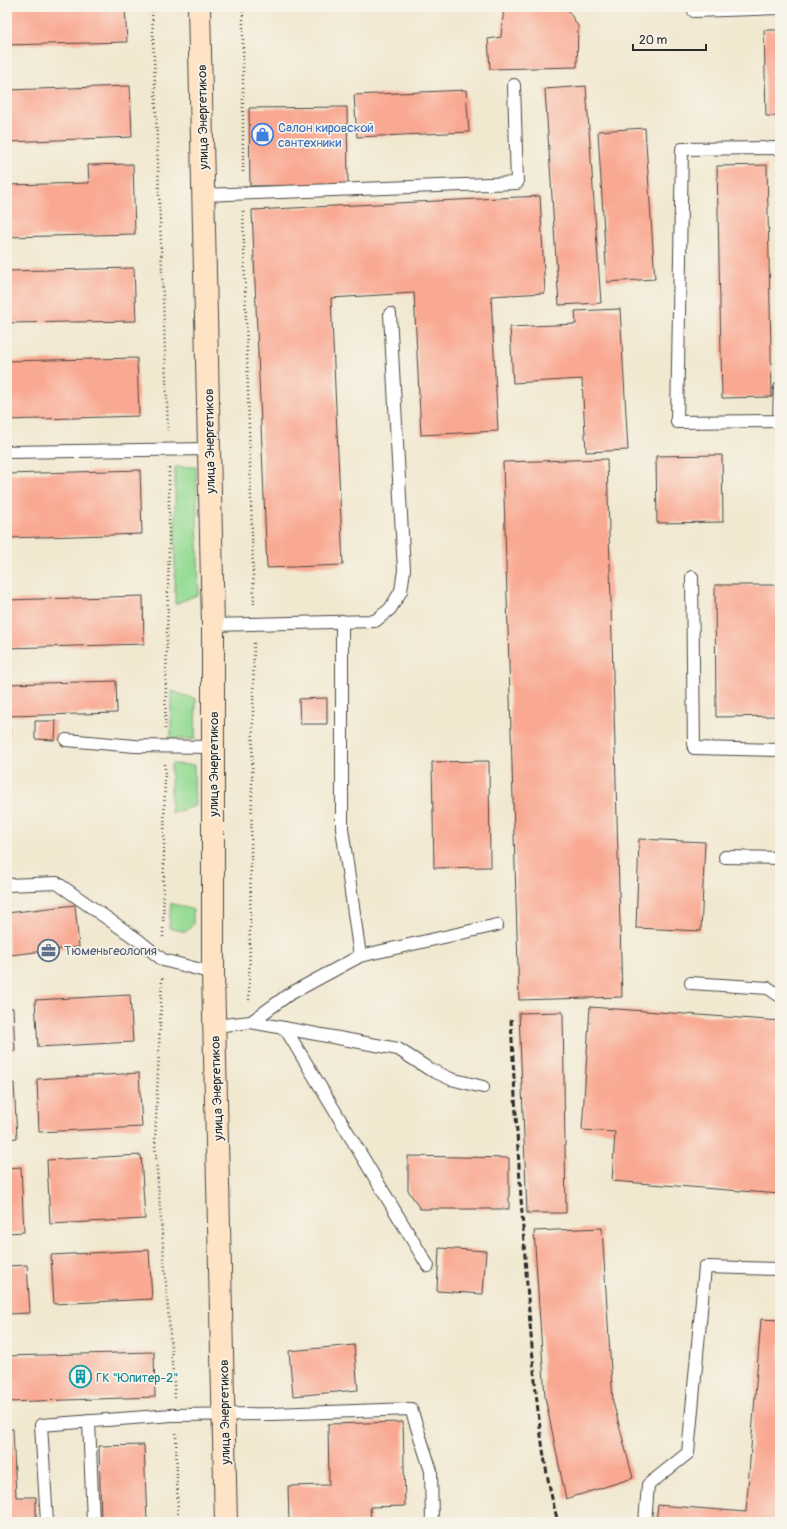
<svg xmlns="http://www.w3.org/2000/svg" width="787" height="1529" font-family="Pangolin,sans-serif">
  <rect width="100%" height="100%" fill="#f7f3e8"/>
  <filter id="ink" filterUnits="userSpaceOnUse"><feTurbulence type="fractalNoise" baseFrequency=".025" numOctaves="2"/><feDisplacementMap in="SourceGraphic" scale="8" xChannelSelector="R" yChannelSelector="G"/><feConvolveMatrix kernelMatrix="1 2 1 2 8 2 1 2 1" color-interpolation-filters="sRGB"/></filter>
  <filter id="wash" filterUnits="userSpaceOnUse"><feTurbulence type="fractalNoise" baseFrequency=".012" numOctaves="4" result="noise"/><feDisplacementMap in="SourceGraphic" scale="16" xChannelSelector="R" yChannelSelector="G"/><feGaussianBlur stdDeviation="0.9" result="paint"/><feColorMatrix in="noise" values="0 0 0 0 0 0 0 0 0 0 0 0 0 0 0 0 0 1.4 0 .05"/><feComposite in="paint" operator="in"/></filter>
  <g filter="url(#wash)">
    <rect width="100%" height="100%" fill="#f1e8d0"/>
    <g fill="#97dc95" stroke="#618460">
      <path d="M175,467H196L199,594L175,604Z"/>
      <path d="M171,691L196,699L195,739H171Z"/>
      <path d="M171,764L194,765L195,806L171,813Z"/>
      <path d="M171,903L193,910V924L186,932L169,928Z"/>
    </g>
    <g id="blocks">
      <g fill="#f9a891">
        <path d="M7,7H125L127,42L7,45Z"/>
        <path d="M504,7H566L578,26L577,67L490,69L488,39L501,37Z"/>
        <path d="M764,30H780V116H766Z"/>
        <path d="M130,86L132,137L7,142V90Z"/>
        <path d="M586,86L601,303L559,305L545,89Z"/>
        <path d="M466,90L469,132L357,137L354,95Z"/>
        <path d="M347,107L348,185L250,186L249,108Z"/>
        <path d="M645,128L655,279L607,282L598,131Z"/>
        <path d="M133,164L135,234L7,237V185L89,183L88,165Z"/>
        <path d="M767,165L772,397L722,398L717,166Z"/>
        <path d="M540,196L545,293L491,296L498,431L421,435L414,293L331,298L343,565L267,568L252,210Z"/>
        <path d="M134,268L136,321L7,323V271Z"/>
        <path d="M620,309L628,450L586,452L582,379L513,383L510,327L576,324L575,311Z"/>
        <path d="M137,358L139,416L7,420V361Z"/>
        <path d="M722,455L723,522L657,523L656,456Z"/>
        <path d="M607,459L622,997L519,1000L503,462Z"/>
        <path d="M140,470L142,534L7,538V474Z"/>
        <path d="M715,585H780V716L716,717Z"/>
        <path d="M143,596L144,644L7,648V600Z"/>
        <path d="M116,681L117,713L7,716V684Z"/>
        <path d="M327,698V724H300L299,699Z"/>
        <path d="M35,721H56L55,740L35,739Z"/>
        <path d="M7,729H10L8,743H7Z"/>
        <path d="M489,761L490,867L434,868L432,762Z"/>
        <path d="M639,839L705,842L701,931L636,928Z"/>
        <path d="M75,905L79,947L10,955L7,928V913Z"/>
        <path d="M130,995L133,1042L38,1047L35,1000Z"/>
        <path d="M590,1007L780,1021V1194L612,1181L615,1132L582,1130Z"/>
        <path d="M7,1008H13L15,1051H7Z"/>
        <path d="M563,1012L566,1213H527L519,1013Z"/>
        <path d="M139,1073L142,1127L39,1132L37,1079Z"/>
        <path d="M14,1083L17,1138L7,1139V1084Z"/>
        <path d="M141,1155L145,1219L50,1224L47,1160Z"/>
        <path d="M408,1156L509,1158V1209H420L408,1190Z"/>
        <path d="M21,1167L24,1232L7,1233V1168Z"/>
        <path d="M602,1228L613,1402L633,1478L566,1499L545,1397L534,1231Z"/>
        <path d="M439,1248L486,1251L483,1294L437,1291Z"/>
        <path d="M149,1250L152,1299L54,1304L51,1255Z"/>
        <path d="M27,1265L30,1313L7,1314V1266Z"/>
        <path d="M761,1319L780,1320V1522H656L658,1505L746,1512Z"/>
        <path d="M354,1345L358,1390L293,1396L289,1351Z"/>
        <path d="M154,1352L155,1397L7,1402V1356Z"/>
        <path d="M403,1422L405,1506L370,1507L371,1522H289L288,1486L329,1485L328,1424Z"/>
        <path d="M7,1429H13L16,1497H36V1522H7Z"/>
        <path d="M144,1445L147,1522H101L99,1446Z"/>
        <path d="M471,1518L474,1522H462Z"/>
      </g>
    </g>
  </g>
  <g filter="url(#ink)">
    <use href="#blocks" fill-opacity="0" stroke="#494744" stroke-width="1"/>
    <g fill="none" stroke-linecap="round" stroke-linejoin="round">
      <defs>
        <g id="lane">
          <path d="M694,11L780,8"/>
          <path d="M780,148L682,149L677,422L779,421L780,388"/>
          <path d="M203,195L517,183L514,85"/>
          <path d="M7,452L209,449"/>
          <path d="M692,577L694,748L780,750"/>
          <path d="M342,621V828L360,956"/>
          <path d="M213,625L375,621L390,609L401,591L404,570L390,314"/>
          <path d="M66,740L135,746L212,747"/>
          <path d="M725,857L780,858"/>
          <path d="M7,885L57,883L138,940L163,960L213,973"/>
          <path d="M691,983L768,988L780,996"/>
          <path d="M251,1022L398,1049L429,1069L451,1079L483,1087"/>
          <path d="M214,1026L251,1022L288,995L360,956L497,925"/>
          <path d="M285,1028L428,1266"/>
          <path d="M89,1421L93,1522"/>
          <path d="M47,1522L41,1425L172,1415L272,1414L411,1409L431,1471L432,1522"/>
          <path d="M645,1522L648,1485L688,1453L705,1267L780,1269"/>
        </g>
        <path id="secondary" d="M199,7L213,625V973L226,1522"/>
      </defs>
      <use href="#lane" stroke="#494744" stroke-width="14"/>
      <use href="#secondary" stroke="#494744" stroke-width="24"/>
      <g stroke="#494744" stroke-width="2.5" stroke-dasharray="1 3" stroke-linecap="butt">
        <path d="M152,7L168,431"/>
        <path d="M243,7V174"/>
        <path d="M243,211L254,606"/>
        <path d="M165,729L169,547V468"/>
        <path d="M163,937L165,764"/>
        <path d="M162,978L155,1144L175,1398"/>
        <path d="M249,1000L254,641"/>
        <path d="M176,1433L178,1522"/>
      </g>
      <use href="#lane" stroke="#fff" stroke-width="12"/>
      <use href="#secondary" stroke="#fee4c5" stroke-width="22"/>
      <path stroke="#2b2b2b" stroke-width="3" stroke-dasharray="6 3" stroke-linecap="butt" d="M511,1019C516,1121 522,1223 530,1324C536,1391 540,1457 558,1522"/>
    </g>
  </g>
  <defs>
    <symbol id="shop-ring" viewBox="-11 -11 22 22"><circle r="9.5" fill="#f7f3e8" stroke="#3f7fe0" stroke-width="1.5"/><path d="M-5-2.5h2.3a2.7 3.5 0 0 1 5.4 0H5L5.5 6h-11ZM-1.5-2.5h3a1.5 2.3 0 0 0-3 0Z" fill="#3f7fe0"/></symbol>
    <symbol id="office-ring" viewBox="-11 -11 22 22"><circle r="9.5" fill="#f7f3e8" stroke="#5c6f8a" stroke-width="1.5"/><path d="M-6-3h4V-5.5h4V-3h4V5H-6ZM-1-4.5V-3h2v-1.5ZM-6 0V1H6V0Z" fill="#5c6f8a"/></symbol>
    <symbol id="building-ring" viewBox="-11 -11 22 22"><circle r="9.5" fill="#f7f3e8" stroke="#0f9aa8" stroke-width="1.5"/><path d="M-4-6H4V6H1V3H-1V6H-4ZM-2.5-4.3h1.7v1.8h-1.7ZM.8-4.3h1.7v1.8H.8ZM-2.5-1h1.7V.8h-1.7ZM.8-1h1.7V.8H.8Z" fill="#0f9aa8"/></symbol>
  </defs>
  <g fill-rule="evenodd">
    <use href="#shop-ring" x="250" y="122" width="25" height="25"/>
    <use href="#office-ring" x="36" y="938" width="25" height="25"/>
    <use href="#building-ring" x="68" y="1364" width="25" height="25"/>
  </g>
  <g text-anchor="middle" stroke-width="3.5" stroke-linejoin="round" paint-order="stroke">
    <g font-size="13" fill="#2b2b2b" stroke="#f7f3e8">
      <text transform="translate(202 117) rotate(-91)" y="5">улица Энергетиков</text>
      <text transform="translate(209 441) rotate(-91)" y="5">улица Энергетиков</text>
      <text transform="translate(213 764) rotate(-90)" y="5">улица Энергетиков</text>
      <text transform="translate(216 1088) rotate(-92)" y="5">улица Энергетиков</text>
      <text transform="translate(224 1412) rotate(-91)" y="5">улица Энергетиков</text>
    </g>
    <g font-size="13" fill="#366cbe" stroke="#f7f3e8" text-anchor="start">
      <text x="278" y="132">Салон кировской<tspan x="278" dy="15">сантехники</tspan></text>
    </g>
    <g font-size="13" fill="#4e5e75" stroke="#f7f3e8" text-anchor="start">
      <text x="64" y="955">Тюменьгеология</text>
    </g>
    <g font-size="13" fill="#0d838f" stroke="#f7f3e8" text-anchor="start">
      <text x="96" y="1382">ГК "Юпитер-2"</text>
    </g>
  </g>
  <rect width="787" height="1529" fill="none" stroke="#f7f3e8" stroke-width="24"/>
  <path d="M633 44v6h73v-6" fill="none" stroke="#2b2b2b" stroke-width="2"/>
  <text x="639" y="44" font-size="12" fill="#2b2b2b" stroke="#f7f3e8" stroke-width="3" paint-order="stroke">20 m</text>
</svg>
